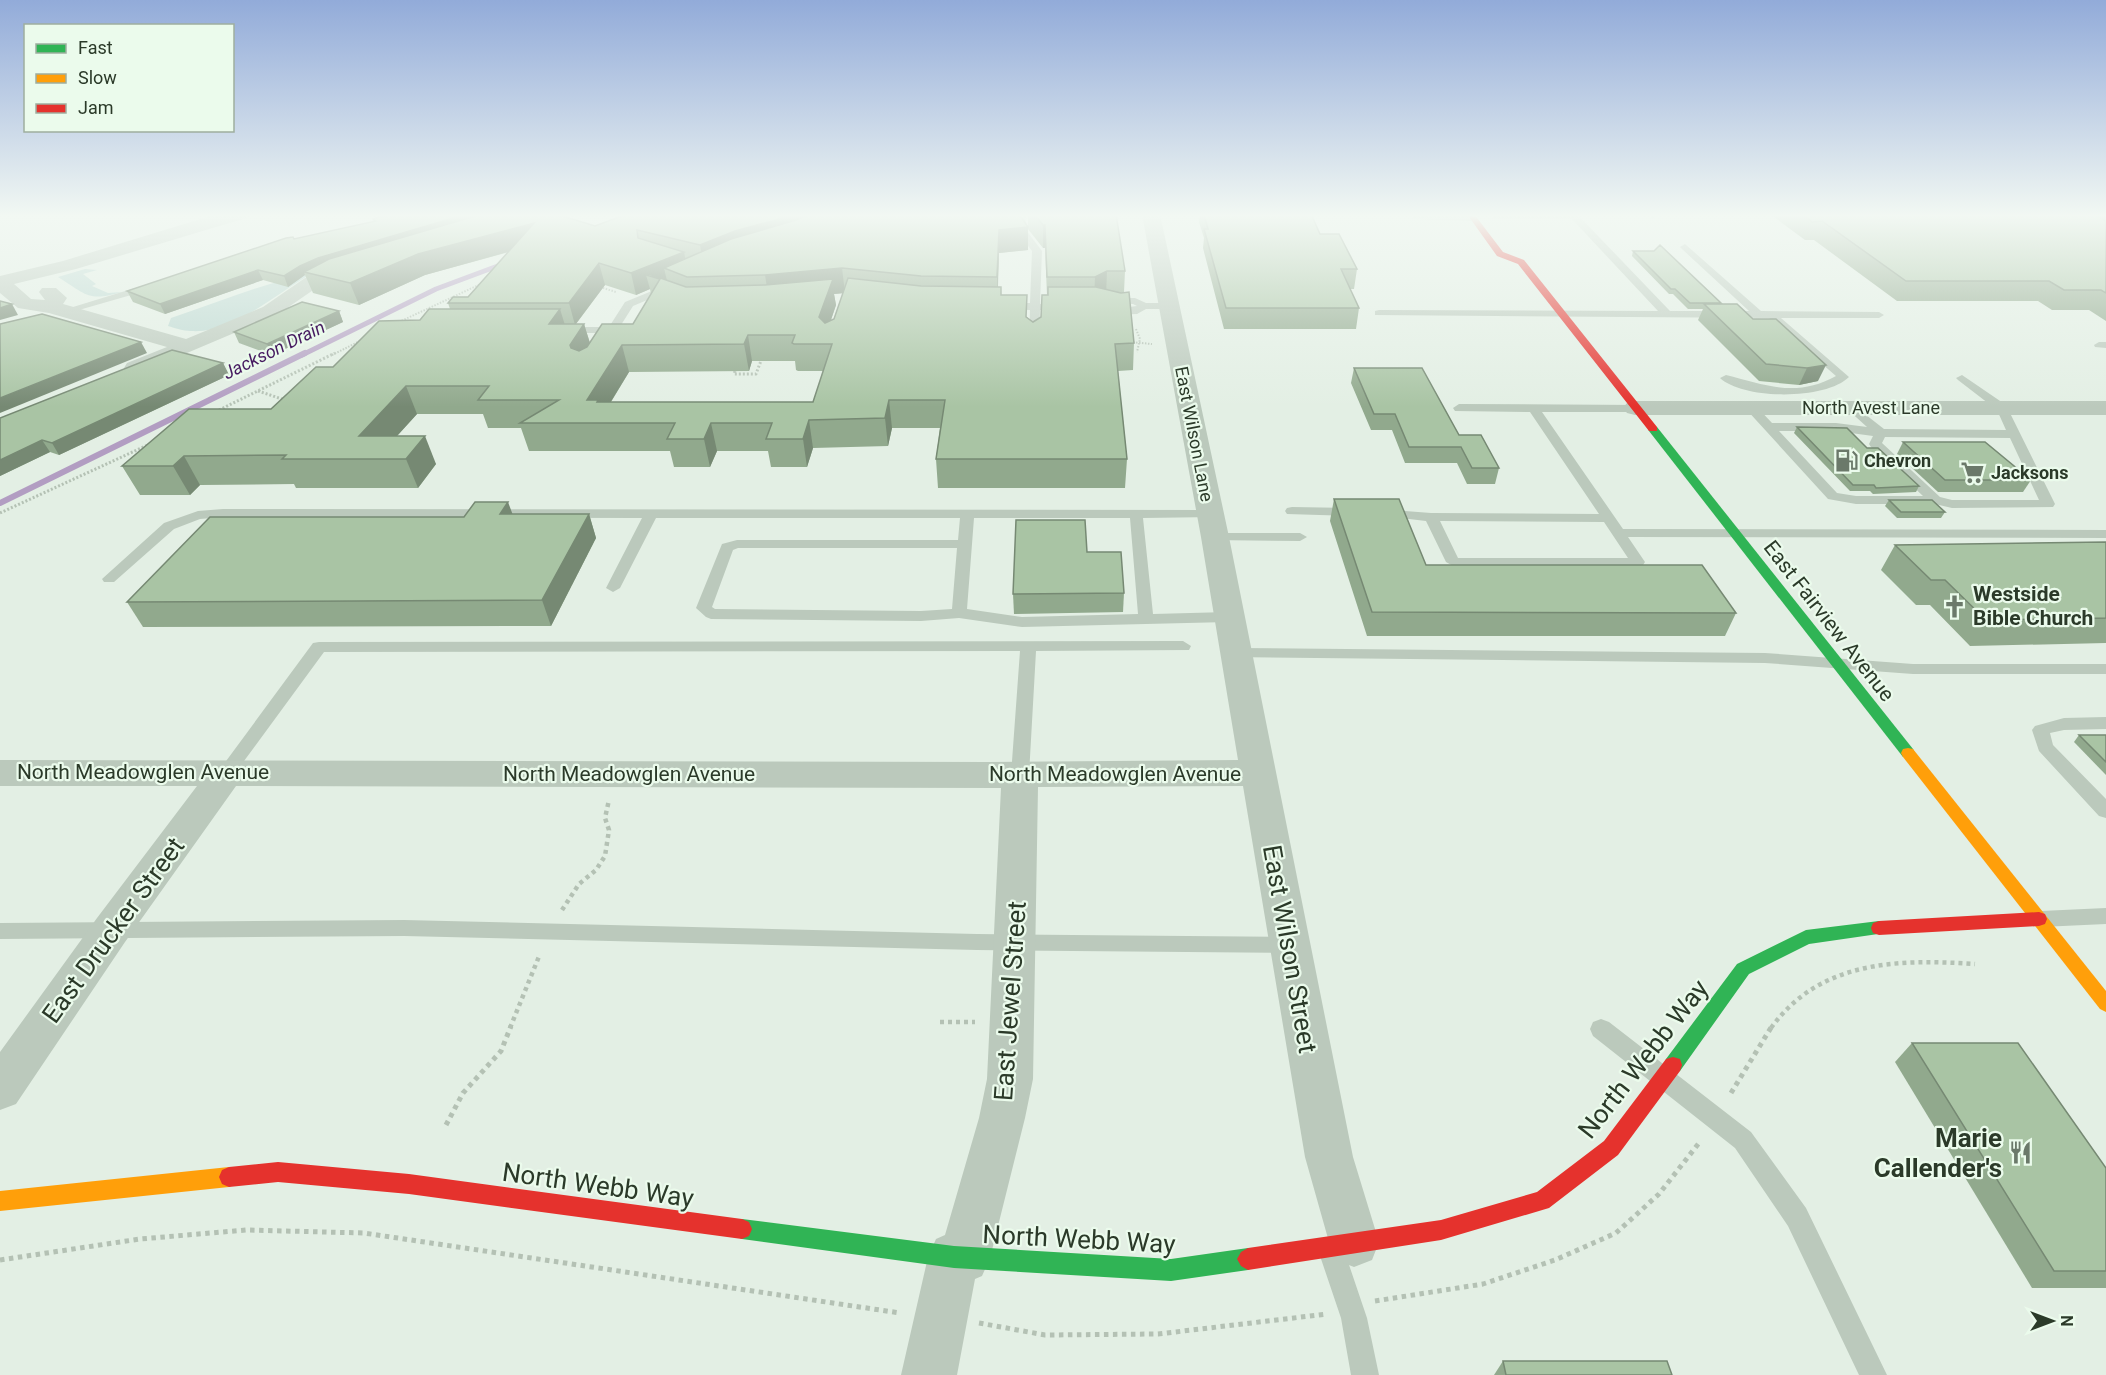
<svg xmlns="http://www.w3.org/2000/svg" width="2106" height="1375" font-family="Roboto,sans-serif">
  <rect width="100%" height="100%" fill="#e3efe4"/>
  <g fill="#bcd8d1">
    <path d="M85,269L97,270L83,274L96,284L92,286L108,293L122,292C88,302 87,295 58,277Z"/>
    <path d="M313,273C277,292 234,334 191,331C183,331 175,328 168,326L171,318C219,302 263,283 313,273Z"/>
  </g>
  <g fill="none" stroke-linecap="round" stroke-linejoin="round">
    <path stroke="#b29dc2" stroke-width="5" d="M302,355L436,289L503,264"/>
    <path stroke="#b29dc2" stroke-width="6" d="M0,503L305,353"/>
    <g stroke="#b4c1b4" stroke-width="2" stroke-dasharray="1.5 1.5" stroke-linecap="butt">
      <path d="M600,287L616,292"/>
      <path d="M399,322L485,282"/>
      <path d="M1136,329L1140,339L1137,352"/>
      <path d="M1130,342L1152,344"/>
      <path d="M332,355L360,341"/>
    </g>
    <g stroke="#b4c1b4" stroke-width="3" stroke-dasharray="2 2" stroke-linecap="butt">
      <path d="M735,371L734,374H756L762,358"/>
      <path d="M258,391L285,400"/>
      <path d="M219,410L335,353"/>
      <path d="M0,513L150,444"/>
    </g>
    <g stroke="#b4c1b4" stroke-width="4.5" stroke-dasharray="4 4" stroke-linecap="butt">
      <path d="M562,910L579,884L596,870L605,856L609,830L605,818L609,800"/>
      <path d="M940,1022H975"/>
      <path d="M510,1028L540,954"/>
      <path d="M1771,1028C1820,960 1898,959 1975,964"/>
    </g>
    <g stroke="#b4c1b4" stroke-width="5" stroke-dasharray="4.5 4.5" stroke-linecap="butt">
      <path d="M1731,1093L1772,1026"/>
      <path d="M446,1125L463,1093L501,1051L511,1026"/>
      <path d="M0,1260L140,1239L246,1230L364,1233L900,1313"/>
      <path d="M1375,1301L1483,1284L1555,1260L1616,1233L1659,1194L1699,1143"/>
      <path d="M979,1323L1045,1335L1158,1334L1327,1314"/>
    </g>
    <g fill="#bbc9bc" fill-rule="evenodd">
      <path d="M1018,214H1026V230L1042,251L1040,304H1063L1068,307L1063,310H1040L1039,342L1034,345L1029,342L1030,310L1005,309L1000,306L1005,303H1030L1032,251L1016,230Z"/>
      <path d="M1413,214L1472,215L1476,218L1472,221L1416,219L1413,218Z"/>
      <path d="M1492,214H1577L1670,311H1749L1682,249L1680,247L1685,244L1761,311L1879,312L1884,315L1879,318H1781L1849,377C1826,400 1744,400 1720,378L1726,375C1765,385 1797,398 1836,376L1769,318L1375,315V311L1379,310L1658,311L1572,219H1495L1492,218Z"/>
      <path d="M1646,214H1655L1656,216L1652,219Z"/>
      <path d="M148,284L153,287L152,289L65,314L60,311Z"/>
      <path d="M669,284L674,287L673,289L633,306L609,344H601L600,342L605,333H565L560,330L565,327H609L625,302Z"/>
      <path d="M1108,298H1135L1146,303H1168L1173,306L1168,309H1146L1137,314L1109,315L1105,314V310L1137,306L1133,304L1104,303V299Z"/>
      <path d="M2099,342H2106V348L2095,347L2094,345Z"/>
      <path d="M1962,375L2006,405L2055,504L2053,507L1952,508L1935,504H1856L1828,499L1745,408L1751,404L1755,405L1772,423H1836L1867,427L1846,408L1852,404L1884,429L2006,430L1997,410L1958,380L1956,378ZM1779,431H1836L1873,436L1869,444L1871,447L1923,496H1856L1837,493ZM1885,437L2010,438L2039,500H1952L1940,497L1882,443Z"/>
      <path d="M1459,404L1639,405L1641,408L1635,412H1542L1623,529L2106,530V538L1628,537L1645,562L1643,565L1453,566L1446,562L1426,521L1384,516L1377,512L1379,509L1431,513L1599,514L1530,412L1455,411L1453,408ZM1440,521L1604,522L1628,558H1458Z"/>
      <path d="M1292,507L1352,508L1359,512L1352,516L1287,514L1285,511L1287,508Z"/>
      <path d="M223,509L1210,510L1215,511L1217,514L1215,517L1143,518L1153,614L1228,612L1236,617L1228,622L1022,627L959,618L921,621L711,619L706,617L696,608L722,544L737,540H958L960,518H656L620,588L613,592L606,588L642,518L223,517L200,519L174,529L114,582H104L102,579L164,523L198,511ZM974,518H1130L1138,614L1022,617L967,609ZM738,548H957L952,609L921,611L715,609L712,607L733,550Z"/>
      <path d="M1215,533H1300L1307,537L1300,541L1210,540L1208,537Z"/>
      <path d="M1183,641L1191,646L1189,650L1036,651L1029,775L1026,780L1020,781L1014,780L1011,775L1020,651L324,652L233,776L227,778L221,776L218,772L313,643L319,642Z"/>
      <path d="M1235,648L1765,653L1913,664H2106V674H1913L1765,663L1229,657L1227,653Z"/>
      <path d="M2106,717V729L2064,730L2050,733L2053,745L2106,799V818L2099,816L2039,751L2032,730L2035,726L2064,718Z"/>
      <path d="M2106,908V924L2041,927L2034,925L2031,919L2034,913L2041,911Z"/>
      <path d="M404,920L977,934L1289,937L1296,939L1299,945L1296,951L1289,953L977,950L404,936L0,939V923Z"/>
      <path d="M1601,1019L1609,1022L1751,1132L1806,1208L1887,1375H1859L1788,1226L1735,1148L1593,1036L1590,1029L1593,1022Z"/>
      <path d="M1331,1237L1340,1241L1344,1250L1367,1318L1379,1375H1351L1341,1318L1318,1250L1322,1241Z"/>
    </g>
    <g fill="#bbc9bc" fill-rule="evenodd">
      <path d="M217,214H248L246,218L76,269L14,284L31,299L45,300L39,292L42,288H56L67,298L63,304L186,339L263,307L305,278L350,261L357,263L360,267L357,271L319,286L277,315L135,375L127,373L124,368L127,363L167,347L49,313L18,308L0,293V276L63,261Z"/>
      <path d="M1142,214H1160L1229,537L1353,1157L1379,1242L1372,1260L1354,1267L1336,1260L1329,1242L1305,1157L1243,786L1038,787L1033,1079L1025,1118L990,1258L982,1276L975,1279L957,1375H901L928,1257L936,1239L945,1235L979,1118L987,1079L1001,788L236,786L125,942L16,1104L0,1110V1052L97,918L197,786H0V760L989,762L1238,760L1201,537Z"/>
      <path d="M1635,401H2106V415H1635L1627,413L1623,408L1627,403Z"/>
    </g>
    <g fill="#30b455" fill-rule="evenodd">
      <path d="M1653,426L1657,427L1913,749L1915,753L1913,757H1903L1649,431L1648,429Z"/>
      <path d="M1879,921L1885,923L1887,928L1885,933L1809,944L1749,974L1680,1071L1673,1073L1666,1071L1664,1065L1666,1059L1737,964L1806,930Z"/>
      <path d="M742,1219L954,1246L1171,1259L1248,1248L1255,1252L1259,1259L1255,1266L1248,1270L1171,1281L954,1268L742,1239L735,1236L732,1229L735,1222Z"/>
    </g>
    <g fill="#ff9f0a" fill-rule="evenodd">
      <path d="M1908,748L1913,749L2106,991V1012L2100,1009L1903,757L1901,753L1903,749Z"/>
      <path d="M229,1167L236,1170L239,1177L236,1184L229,1187L0,1211V1191Z"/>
    </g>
    <g fill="#e5322d" fill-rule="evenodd">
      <path d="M1467,214H1474L1503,252L1524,260L1657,427V431H1649L1518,264L1497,256Z"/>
      <path d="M2039,912L2045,914L2047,919L2045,924L2039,926L1879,935L1873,933L1871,928L1873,923L1879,921Z"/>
      <path d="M1673,1057L1680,1059L1682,1065L1680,1071L1618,1155L1549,1208L1441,1240L1248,1270L1241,1266L1237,1259L1241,1252L1248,1248L1441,1220L1537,1192L1604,1141L1666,1059Z"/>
      <path d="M278,1162L409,1174L742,1219L749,1222L752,1229L749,1236L742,1239L409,1194L278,1182L229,1187L222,1184L219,1177L222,1170L229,1167Z"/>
    </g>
  </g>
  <g fill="#91a98d" fill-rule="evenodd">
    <path d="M1028,214H1116L1125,271L1124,292L1134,343L1133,370L1118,371L1127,459L1125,488H938L936,459L940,428H892L888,446L813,448L807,467H771L768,451H717L710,467H674L670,451H529L521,428H488L483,414H417L397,436L436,464L418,488H296L294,484L200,485L190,495H140L122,466L271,409L333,367L420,320L450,309L448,303L468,297L509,252L425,275L359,305L313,293L305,275L288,287L263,280L165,314L133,302L127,291L294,239L373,222V219L595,226L1028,250L999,253L998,287H1001V295L1033,322L1041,317L1047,295L1045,248H1043L1028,229ZM605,285L636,295L650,289L651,294L633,324L590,343L584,324H576ZM843,293L834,319L831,320L836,305L834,294ZM752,361H795L796,370L798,371H823L813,402H611L629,372L749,371Z"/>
    <path d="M1200,214H1311L1320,234L1357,269L1354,289H1350L1359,308L1356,329H1224L1203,248L1204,238L1199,222Z"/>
    <path d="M1770,214H2095L2106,221V321L2089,310H2052L2038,301H1897L1814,240H1805Z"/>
    <path d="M2095,214H2106V220Z"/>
    <path d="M1633,251L1721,303L1753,319H1776L1818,381L1799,385L1759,381L1698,320L1703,309H1688L1673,294H1669L1632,256Z"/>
    <path d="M339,311L343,322L272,355L239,343L234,332Z"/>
    <path d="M223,363L229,375L59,455L50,452L0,476V418Z"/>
    <path d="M1354,368L1459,435L1499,468L1495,484H1467L1457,463H1405L1392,430H1371L1351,383Z"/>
    <path d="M1797,427L1867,448L1919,486L1916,492L1873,494L1870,491H1850L1794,433Z"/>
    <path d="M1903,442L2031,480L2023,492H1938L1897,454Z"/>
    <path d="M1334,499L1426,565L1736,613L1725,636H1367L1330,521Z"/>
    <path d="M1889,500L1945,512L1941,518H1897L1885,506Z"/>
    <path d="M513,514H589L596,538L551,626L143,627L127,602L464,517Z"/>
    <path d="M2106,542V643L1970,646L1930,605H1916L1881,570L1895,545Z"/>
    <path d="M1087,552L1124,593L1123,612L1014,614L1013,594Z"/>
    <path d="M2079,735H2106V775L2074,742Z"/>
    <path d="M1912,1043L2106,1168V1288H2032L1895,1062Z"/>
    <path d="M1503,1361L1672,1375H1494Z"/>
  </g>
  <g fill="#768973">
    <path d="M467,214H492L304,272L305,275L288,287L284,276L300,266L318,258Z"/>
    <path d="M791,214H822L704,266L700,245L735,231Z"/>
    <path d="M534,223L540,243L425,275L359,305L350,283L418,254Z"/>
    <rect x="1043" y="225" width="2" height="23"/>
    <path d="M1028,227V250L999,253L997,301V277L999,230Z"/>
    <path d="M684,252L688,272L664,268L667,281L646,275L650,289L636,295L631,273Z"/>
    <path d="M599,263L605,285L575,325L569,303Z"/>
    <path d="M842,268L845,293L834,294L836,305L823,343L769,300L765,275Z"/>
    <path d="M258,270L263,280L165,314L160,304Z"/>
    <path d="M1107,271L1106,296L1094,302L1095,277Z"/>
    <path d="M12,304L18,315L0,320V308Z"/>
    <path d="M560,309L568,335L549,324Z"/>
    <path d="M339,311L343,322L272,355L267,344Z"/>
    <path d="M584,324L592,350L578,372L570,345Z"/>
    <path d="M748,335L752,361L749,371L744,344Z"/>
    <path d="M141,342L147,353L0,413V398Z"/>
    <path d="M622,345L629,372L602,416L587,400Z"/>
    <path d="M223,363L229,375L59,455L52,443Z"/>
    <path d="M1826,365L1818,381L1799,385L1807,368Z"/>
    <path d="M406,386L417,414L376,459L359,436Z"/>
    <path d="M889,400L892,428L888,446L885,418Z"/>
    <path d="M809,420L813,448L807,467L803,439Z"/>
    <path d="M711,423L717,451L710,467L704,439Z"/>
    <path d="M425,436L436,464L418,488L406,459Z"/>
    <path d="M42,440L50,452L0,476V460Z"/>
    <path d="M184,456L200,485L190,495L173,466Z"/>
    <path d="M508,502L517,526L500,514Z"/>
    <path d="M589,514L596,538L551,626L542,600Z"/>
  </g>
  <g fill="#a9c4a4" stroke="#768973" stroke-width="1.5" fill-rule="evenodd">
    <path d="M388,214H467L318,258L300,266L284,276L258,270L160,304L127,291L286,238L293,237L294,239L376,221L373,219Z"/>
    <path d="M482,214H556L595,226L627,214H791L783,218L735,231L700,245L637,230L638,238L684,252L631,273L599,263L569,303H448L453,297H468L534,223L418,254L350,283L304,272L329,259Z"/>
    <path d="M809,214H1019L1028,227L999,230L997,277L921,276L842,268L765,275L687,277L664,268L731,239L796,220Z"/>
    <path d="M1034,214H1116L1125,271H1107L1095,277H1047L1045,225H1043Z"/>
    <path d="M1204,214H1311L1320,234H1339L1357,269H1341L1359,308H1226L1204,229H1208Z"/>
    <path d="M1803,214H2095L2106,221V293L2101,290H2064L2049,281H1906L1822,221L1812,222Z"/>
    <path d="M1660,245L1721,303H1690L1675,289H1671L1633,251H1654Z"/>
    <path d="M649,274L686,287L765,285L833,279L819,317L825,323L834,319L848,278L921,286L1001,287V295H1027L1026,317L1033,322L1041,317L1042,295H1048V287H1096L1121,293L1129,292L1134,343L1115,344L1127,459H936L945,400H889L885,418L809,420L803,439H766L772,423H711L704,439H667L675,423H520L559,400H478L489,386H406L359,436H425L406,459H282L286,455L184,456L173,466H122L189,409H271L316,367H333L379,321L420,320L429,309H560L549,324H584L570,345L571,348L579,351L587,347L602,324H633L660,279L646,275ZM748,335H795L792,343L794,344H832L813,402H597L598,400H587L622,345L744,344Z"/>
    <path d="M0,301L12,304L0,308Z"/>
    <path d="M302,302L339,311L267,344L234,332Z"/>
    <path d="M1704,304H1737L1753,319H1776L1826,365L1807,368L1766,364Z"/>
    <path d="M42,314L141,342L0,398V324Z"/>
    <path d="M172,350L223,363L52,443L42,440L0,460V418Z"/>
    <path d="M1354,368H1422L1459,435H1481L1499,468H1472L1461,447H1409L1395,414H1374Z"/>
    <path d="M1797,427L1847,428L1867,448H1878L1919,486L1876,488L1874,485H1853Z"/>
    <path d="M1903,442H1985L2031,480H1945Z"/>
    <path d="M1334,499H1399L1426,565H1702L1736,613L1372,612Z"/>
    <path d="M1889,500H1932L1945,512H1901Z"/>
    <path d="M475,502H508L500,514H589L542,600L127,602L210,517H464Z"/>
    <path d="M1016,520H1085L1087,552H1121L1124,593L1013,594Z"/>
    <path d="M2106,542V618L1986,620L1945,580H1931L1895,545Z"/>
    <path d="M2079,735H2106V762Z"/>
    <path d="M1912,1043H2018L2106,1168V1271H2054Z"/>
    <path d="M1503,1361H1667L1672,1375H1506Z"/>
  </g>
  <linearGradient id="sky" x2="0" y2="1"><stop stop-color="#92abd9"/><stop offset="0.53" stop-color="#f2f8f3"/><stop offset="1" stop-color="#f2f8f3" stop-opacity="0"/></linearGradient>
  <rect width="2106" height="407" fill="url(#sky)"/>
  <defs>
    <symbol id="fuel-bare" viewBox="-9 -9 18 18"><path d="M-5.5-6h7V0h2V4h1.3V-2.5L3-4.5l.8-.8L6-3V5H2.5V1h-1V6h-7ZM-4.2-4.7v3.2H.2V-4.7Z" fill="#6b796a" stroke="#ebfbec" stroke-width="2.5" paint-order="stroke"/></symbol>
    <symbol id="supermarket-bare" viewBox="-9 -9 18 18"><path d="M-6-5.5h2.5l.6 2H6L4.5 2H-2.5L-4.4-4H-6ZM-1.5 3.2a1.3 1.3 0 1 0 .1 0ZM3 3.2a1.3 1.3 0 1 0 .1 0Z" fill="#6b796a" stroke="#ebfbec" stroke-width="2.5" paint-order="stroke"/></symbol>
    <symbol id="church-bare" viewBox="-9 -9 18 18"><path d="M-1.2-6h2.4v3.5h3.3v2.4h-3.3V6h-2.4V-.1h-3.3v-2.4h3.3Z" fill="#6b796a" stroke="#ebfbec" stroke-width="2.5" paint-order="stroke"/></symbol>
    <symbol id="restaurant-bare" viewBox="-9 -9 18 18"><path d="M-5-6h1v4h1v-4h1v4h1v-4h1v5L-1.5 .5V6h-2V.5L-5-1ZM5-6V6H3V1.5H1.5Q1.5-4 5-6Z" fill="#6b796a" stroke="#ebfbec" stroke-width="2.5" paint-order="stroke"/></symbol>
  </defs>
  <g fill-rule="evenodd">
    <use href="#fuel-bare" x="1830" y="444" width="33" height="33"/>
    <use href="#supermarket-bare" x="1956" y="456" width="33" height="33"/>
    <use href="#church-bare" x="1938" y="590" width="33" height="33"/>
    <use href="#restaurant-bare" x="2004" y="1136" width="33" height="33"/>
  </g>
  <g text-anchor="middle" stroke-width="4.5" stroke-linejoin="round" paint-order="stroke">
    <g font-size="18" font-style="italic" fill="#461a60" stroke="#ebfbec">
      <text transform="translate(274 350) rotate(-26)" y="6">Jackson Drain</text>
    </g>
    <g font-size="18" fill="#2b3a29" stroke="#ebfbec">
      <text x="1871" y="414">North Avest Lane</text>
      <text transform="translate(1194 434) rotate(79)" y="6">East Wilson Lane</text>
    </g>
    <g font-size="18" font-weight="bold" fill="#2b3a29" stroke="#ebfbec" text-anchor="start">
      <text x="1864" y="467">Chevron</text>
      <text x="1991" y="479">Jacksons</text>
    </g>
    <g font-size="21" font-weight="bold" fill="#2b3a29" stroke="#ebfbec" text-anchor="start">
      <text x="1973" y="601">Westside<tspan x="1973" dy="24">Bible Church</tspan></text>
    </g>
    <g font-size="21" fill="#2b3a29" stroke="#ebfbec">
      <text transform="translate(1829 621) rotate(52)" y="7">East Fairview Avenue</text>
      <text x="143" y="779">North Meadowglen Avenue</text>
      <text x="629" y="781">North Meadowglen Avenue</text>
      <text x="1115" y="781">North Meadowglen Avenue</text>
    </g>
    <g font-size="26" fill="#2b3a29" stroke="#ebfbec">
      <text transform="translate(113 930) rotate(-54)" y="9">East Drucker Street</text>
      <text transform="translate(1290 949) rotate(80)" y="9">East Wilson Street</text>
      <text transform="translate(1010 1001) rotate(-86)" y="9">East Jewel Street</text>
      <text transform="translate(1643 1059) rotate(-52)" y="9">North Webb Way</text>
      <text transform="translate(598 1185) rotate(8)" y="9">North Webb Way</text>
      <text transform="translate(1079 1239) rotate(3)" y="9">North Webb Way</text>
    </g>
    <g font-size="26" font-weight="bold" fill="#2b3a29" stroke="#ebfbec" text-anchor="end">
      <text x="2002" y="1147">Marie<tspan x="2002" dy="30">Callender's</tspan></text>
    </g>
  </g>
  <rect x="24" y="24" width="210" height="108" fill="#ebfbec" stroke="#9eae9e" stroke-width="1.5"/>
  <rect x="36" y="44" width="30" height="9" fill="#30b455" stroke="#9eae9e" stroke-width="1.5"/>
  <text x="78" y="54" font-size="18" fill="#2b3a29">Fast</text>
  <rect x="36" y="74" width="30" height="9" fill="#ff9f0a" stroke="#9eae9e" stroke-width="1.5"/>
  <text x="78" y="84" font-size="18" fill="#2b3a29">Slow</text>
  <rect x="36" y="104" width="30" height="9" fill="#e5322d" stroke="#9eae9e" stroke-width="1.5"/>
  <text x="78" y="114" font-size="18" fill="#2b3a29">Jam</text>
  <g transform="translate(2052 1321) rotate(90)" stroke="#ebfbec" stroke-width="4.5" paint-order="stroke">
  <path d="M0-4.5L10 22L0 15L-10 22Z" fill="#2b3a29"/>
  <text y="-9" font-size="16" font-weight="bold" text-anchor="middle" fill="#2b3a29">N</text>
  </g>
</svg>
